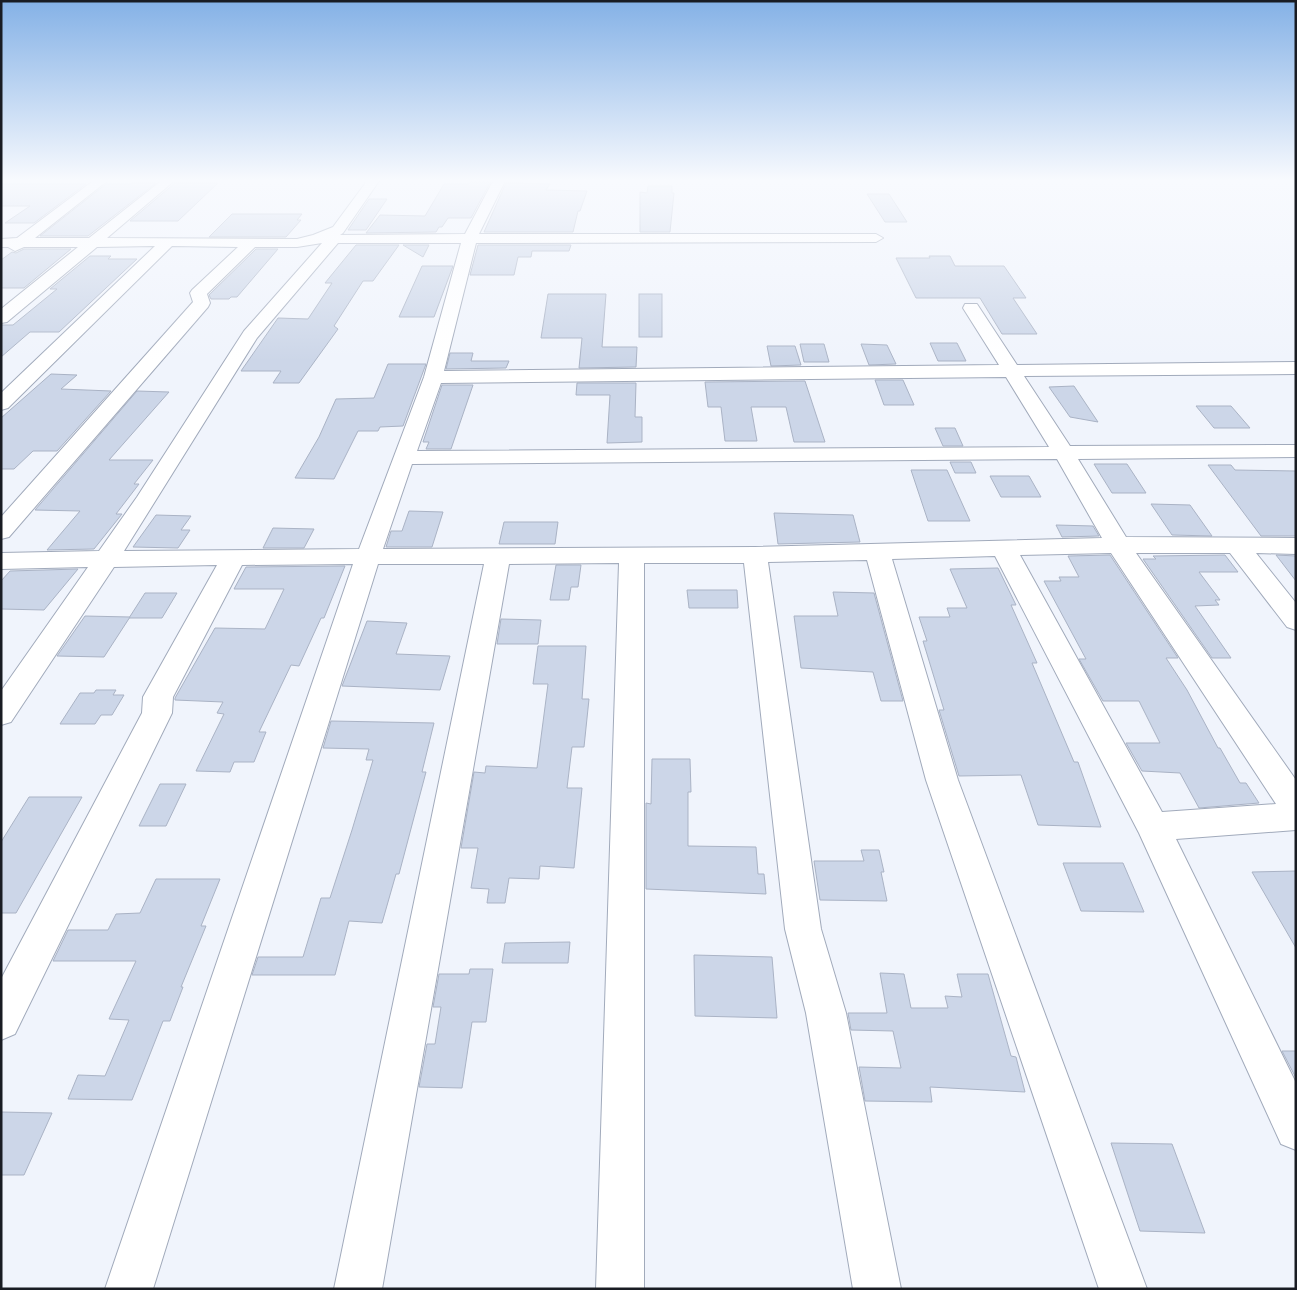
<svg xmlns="http://www.w3.org/2000/svg" width="1297" height="1290" font-family="'Roboto Condensed',sans-serif">
  <rect width="100%" height="100%" fill="#f0f4fc"/>
  <g fill="#ccd6e8" stroke="#aab3c5">
    <path d="M471,181H491L471,218H448L442,227H439L436,232L366,233L380,215L425,216L444,184H469Z"/>
    <path d="M133,183H156L88,236H40L106,184H131Z"/>
    <path d="M175,183H218L178,221H130Z"/>
    <path d="M506,183L550,184L546,190L587,191L580,211H578L573,232H484Z"/>
    <path d="M1,184H86L34,223H5L30,206H1Z"/>
    <path d="M648,186H672V193H674L670,232H640V192L647,193Z"/>
    <path d="M867,194H889L907,222H885Z"/>
    <path d="M369,199H387L366,230H348Z"/>
    <path d="M232,214H302L297,220H301L286,237H209Z"/>
    <path d="M356,245H399L373,281H363L334,326L338,329L299,383H273L281,371H241L278,318L308,319L332,283H325Z"/>
    <path d="M403,245H429L423,257Z"/>
    <path d="M478,245H571L569,251H532L531,257H518L514,275H470Z"/>
    <path d="M24,249H71L24,288H1V260L12,252L16,253Z"/>
    <path d="M256,249H278L237,297H231L229,299H211L209,295Z"/>
    <path d="M90,256H111L108,259H137L59,332H30L1,357V325H13L57,289H50Z"/>
    <path d="M929,256H950L955,266H1004L1026,298H1013L1037,334H1002L980,298H916L896,258H930Z"/>
    <path d="M422,266H453L434,317H399Z"/>
    <path d="M548,294H606L602,347H637L636,367L579,368L582,338H541Z"/>
    <rect x="639" y="294" width="23" height="43"/>
    <path d="M930,343H957L966,361H938Z"/>
    <path d="M800,344H824L829,362H804Z"/>
    <path d="M861,344L887,345L896,364L869,365Z"/>
    <path d="M767,346H795L801,365L771,366Z"/>
    <path d="M450,353H473L471,361H509L506,368L446,369Z"/>
    <path d="M388,364H426L403,426L380,427L378,431H358L334,479L295,478L319,437L336,399L374,398Z"/>
    <path d="M51,374L77,375L61,389L111,391L57,451H33L14,469H1V418Z"/>
    <path d="M875,380H903L914,405H884Z"/>
    <path d="M805,381L825,442H794L786,407H751L757,441H725L721,407H708L705,382Z"/>
    <path d="M577,383H636L635,417H642V442L607,443L610,395H576Z"/>
    <path d="M442,385H473L451,449H426L429,442H423Z"/>
    <path d="M1074,386L1098,422L1070,417L1049,387Z"/>
    <path d="M137,391L169,392L109,460H153L134,484H139L116,514H122L94,549L47,550L80,511L35,510Z"/>
    <path d="M1196,406H1231L1250,428H1214Z"/>
    <path d="M935,428H955L963,446H943Z"/>
    <path d="M950,462H971L976,473H955Z"/>
    <path d="M1094,464H1127L1146,493H1112Z"/>
    <path d="M1208,465H1231L1235,470L1296,471V536H1261Z"/>
    <path d="M911,470H947L970,521H928Z"/>
    <path d="M990,476H1029L1041,497H1001Z"/>
    <path d="M1151,504L1190,505L1212,536L1172,535Z"/>
    <path d="M409,511L443,512L432,547H386L391,531H402Z"/>
    <path d="M774,513L853,515L860,542L778,544Z"/>
    <path d="M156,515L191,516L181,530H190L178,548L133,547Z"/>
    <path d="M504,522H558L555,544H499Z"/>
    <path d="M1056,525L1093,526L1099,536L1062,537Z"/>
    <path d="M273,528L314,529L304,548H263Z"/>
    <path d="M1110,555L1178,658H1166L1187,690L1218,748H1220L1240,783H1246L1259,803L1199,808L1180,773L1142,771L1126,743H1160L1139,701H1103L1079,659H1086L1044,581H1061L1059,577H1079L1068,556Z"/>
    <path d="M1225,555L1238,572H1199L1220,600H1215L1219,605L1195,606L1231,658H1212L1143,559H1156L1153,556Z"/>
    <path d="M1276,555L1296,556V581Z"/>
    <path d="M556,565H581L578,587H571L569,600H550Z"/>
    <path d="M345,566L324,618H321L299,666L291,665L259,732H266L254,762H234L230,772L196,771L224,714L217,713L223,702L175,700V698L215,628L265,629L284,589H234L246,567Z"/>
    <path d="M998,568L1016,605H1011L1037,663H1032L1074,762H1078L1101,827L1038,825L1021,775L959,776L939,710H944L923,641H927L919,617H950L947,608H967L950,569Z"/>
    <path d="M78,569L44,610L1,609V581L10,571Z"/>
    <path d="M687,590H737L738,608H689Z"/>
    <path d="M833,592L874,593L903,701H881L873,672L801,668L794,616H838Z"/>
    <path d="M145,593H177L162,618H129Z"/>
    <path d="M85,616L130,617L104,657L57,656Z"/>
    <path d="M501,619L541,620L538,644H497Z"/>
    <path d="M367,621L407,623L396,654L450,656L440,690L342,686Z"/>
    <path d="M538,646H586L582,699H589L584,747H572L567,788H582L574,868L540,866L539,879L509,878L505,903H487L489,889L471,888L478,848H461L474,772L485,773L486,766L537,768L548,684H533Z"/>
    <path d="M96,690H116L113,695H124L112,715H101L95,724H60L80,693H94Z"/>
    <path d="M331,721L434,723L422,772H426L399,874H396L382,923L349,921L335,975H252L258,957H303L321,898H330L352,830L373,760H366L369,749L323,748Z"/>
    <path d="M652,759H690L691,792H688V846L756,847L758,874H764L766,894L646,889V803L651,804Z"/>
    <path d="M160,784H186L166,826H139Z"/>
    <path d="M29,797H82L16,913H1V842Z"/>
    <path d="M861,850H879L884,872H881L887,901L820,900L814,861H864Z"/>
    <path d="M1063,863H1123L1144,912L1081,911Z"/>
    <path d="M1296,871V948L1252,872Z"/>
    <path d="M156,879H220L201,926H206L181,987H183L170,1021H163L132,1100L68,1099L78,1075L105,1076L129,1020L109,1019L136,961H53L68,930H108L116,914L140,913Z"/>
    <path d="M570,942L568,963H502L505,943Z"/>
    <path d="M694,955L772,957L777,1018L695,1016Z"/>
    <path d="M470,969H493L486,1022H472L462,1088L419,1087L427,1044H435L441,1007H433L439,974H469Z"/>
    <path d="M880,973L904,974L911,1008H948L945,996L962,997L957,974H988L1011,1056L1016,1057L1025,1092L930,1087L932,1102L865,1101L859,1067L901,1068L893,1031L851,1030L848,1013H887Z"/>
    <path d="M1282,1051H1296V1078Z"/>
    <path d="M1,1112L52,1113L24,1175H1Z"/>
    <path d="M1111,1143L1172,1144L1205,1233L1140,1231Z"/>
  </g>
  <g fill="none" stroke-linecap="round" stroke-linejoin="round">
    <defs>
      <path id="minor" d="M93,181H107L35,238H89L161,181H174L107,238L297,239L313,235L333,227L367,181H379L343,233L340,235L465,234L493,181H505L479,234H876L883,238L876,242L476,243L444,371L999,365L963,308L965,304H977L1017,365L1296,362V374L1024,376L1070,446L1296,445V457L1078,459L1126,537L1296,538V554L1256,553L1296,603V630L1287,627L1230,553H1136L1296,780V830L1176,839L1296,1083V1150L1281,1144L1139,833L995,556L892,559L958,780L1147,1289H1099L926,780L867,560L768,562L821,929L846,1013L901,1289H853L806,1013L785,929L744,563H644V1289H596L619,563L509,564L382,1289H334L484,564H378L153,1289H105L353,564L242,565L173,697L172,713L15,1034L1,1040V979L142,713L143,697L217,565L114,567L11,722L1,725V691L88,567L1,569V553L99,551L137,497L244,331L322,243L297,247H255L207,294L210,303L208,307L9,537L1,539V517L193,302L190,293L192,290L238,247L172,246L8,408L1,410V393L155,246L97,247L7,322L1,323V309L78,247H24L15,251L8,247H1V239L17,238ZM338,243H461L424,377L359,549L124,551L257,338ZM1006,377L1049,447L417,451L441,383ZM1057,459L1102,538L755,547L383,549L412,464ZM1111,553L1276,804L1162,812L1020,555Z"/>
    </defs>
    <use href="#minor" stroke="#a1aabb" stroke-width="2"/>
    <use href="#minor" fill="#fff" fill-rule="evenodd"/>
  </g>
  <linearGradient id="sky" x2="0" y2="1"><stop stop-color="#84b1e6"/><stop offset="0.5" stop-color="#f8fafe"/><stop offset="1" stop-color="#f8fafe" stop-opacity="0"/></linearGradient>
  <rect width="1297" height="361" fill="url(#sky)"/>
  <rect width="1297" height="1290" fill="none" stroke="#191c23" stroke-width="5"/>
</svg>
